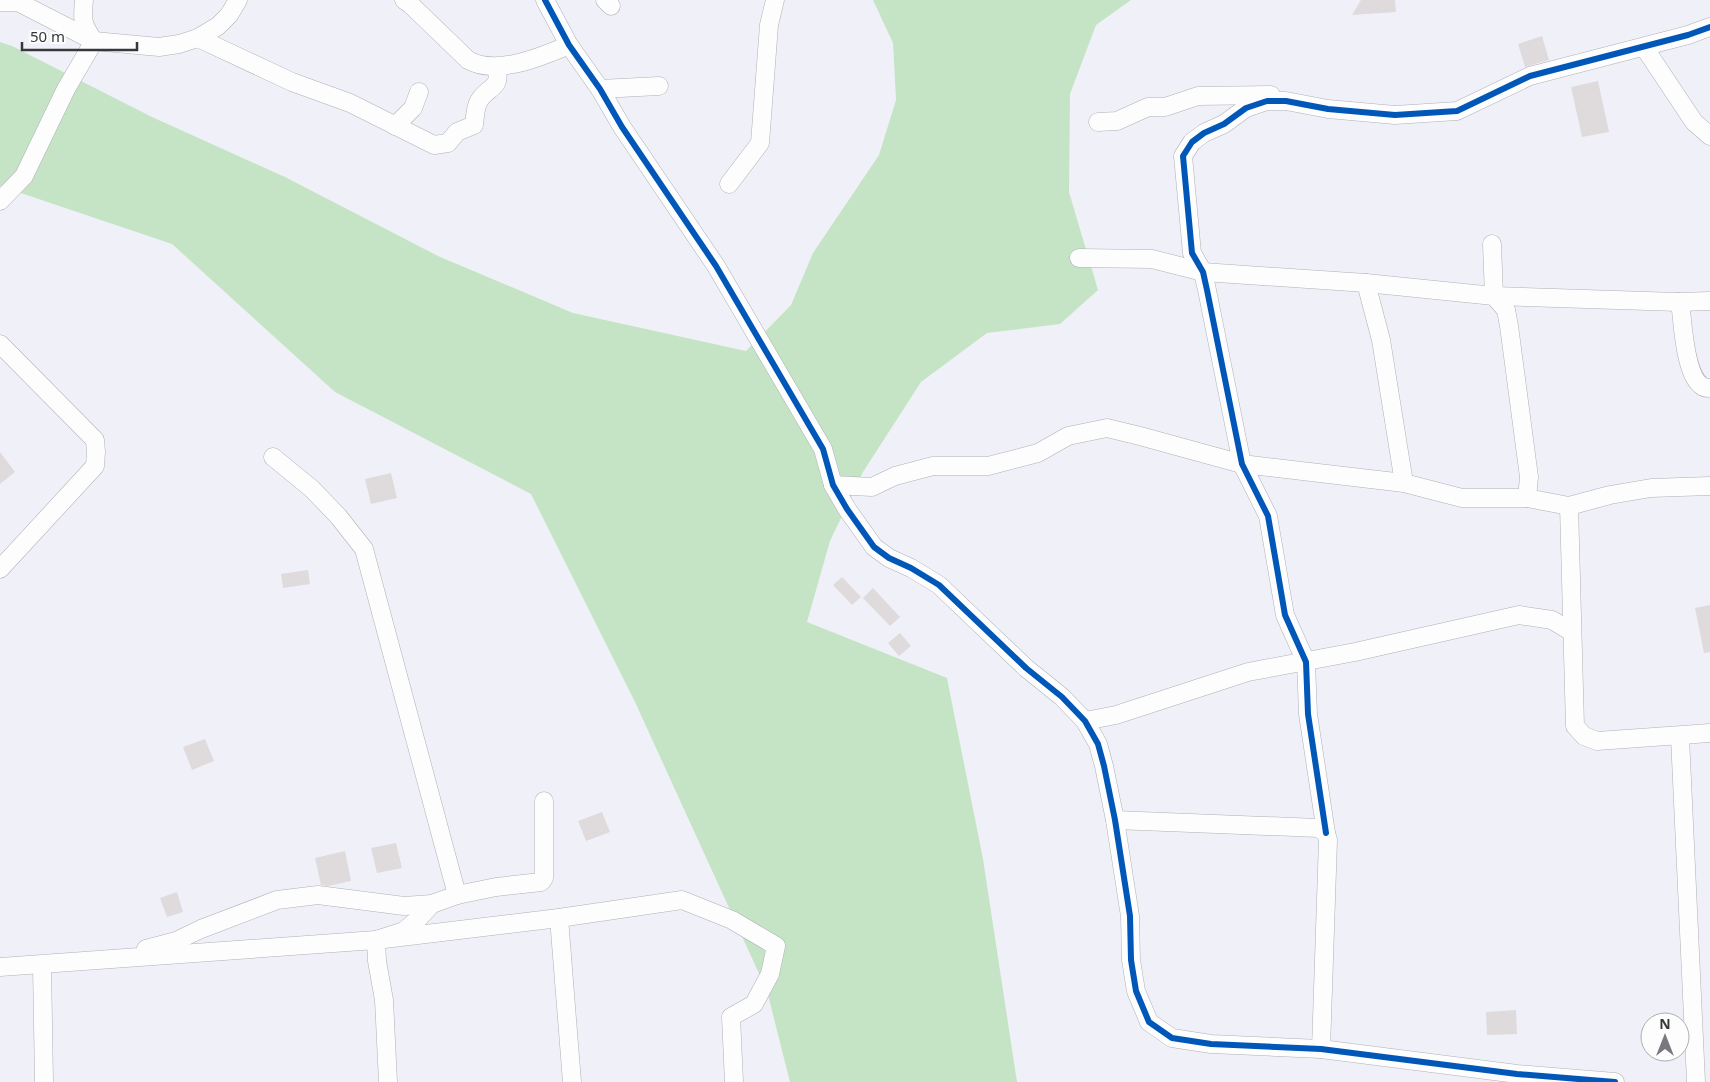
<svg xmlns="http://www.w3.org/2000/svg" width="1710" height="1082" font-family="'Noto Sans',sans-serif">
  <rect width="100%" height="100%" fill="#f0f1f8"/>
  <path fill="#c5e4c5" d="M873,0H1131L1096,25L1070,94L1069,192L1098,290L1060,324L987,333L921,382L863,472L830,541L807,622L947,678L983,859L1017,1082H790L767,991L635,702L531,494L335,392L172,244L0,186V42L12,46L152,117L285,177L438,256L573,313L746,351L791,305L813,253L879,155L896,100L893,43Z"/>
  <g fill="#dfdadc">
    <path d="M1361,0H1395L1396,12L1352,15Z"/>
    <path d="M1542,36L1549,60L1525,67L1518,44Z"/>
    <path d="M1598,81L1609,132L1582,137L1571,87Z"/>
    <path d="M0,452L15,472L0,484Z"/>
    <path d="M391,473L397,498L371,504L365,479Z"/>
    <path d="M308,570L310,584L283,588L281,574Z"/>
    <path d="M842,577L861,597L852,605L833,585Z"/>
    <path d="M873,588L900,617L890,626L863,598Z"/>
    <path d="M1710,605V652L1704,653L1695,608Z"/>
    <path d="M900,633L911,646L899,656L888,643Z"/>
    <path d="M205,739L214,761L192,770L183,747Z"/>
    <path d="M602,812L610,832L586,841L578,821Z"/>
    <path d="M396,843L402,868L377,873L371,848Z"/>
    <path d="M345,851L351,881L328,886L321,885L315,858Z"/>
    <path d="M177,892L183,912L167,917L160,898Z"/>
    <path d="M1516,1010L1517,1034L1487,1035L1486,1012Z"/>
  </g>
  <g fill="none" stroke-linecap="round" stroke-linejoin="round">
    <defs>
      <g id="minor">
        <path d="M84,0C82,20 82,24 94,41"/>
        <path d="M404,0L410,4L468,60C496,76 541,57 569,45"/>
        <path d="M545,0L569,45L600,89L622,127L716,266L823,449L833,485L847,509L874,547L889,558L911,568L939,585L1026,668L1062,697L1085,721L1098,744L1104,766L1115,820L1130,916L1131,960L1136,991L1149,1022L1172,1038L1211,1044L1321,1049L1517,1074L1615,1082"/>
        <path d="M605,0L611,6"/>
        <path d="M0,2H18L94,41L159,47L179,44L198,38L218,26L229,15L238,0"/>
        <path d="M198,38L292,82L350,103L434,145L448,143L457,132L474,125C475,118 475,107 479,101C486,87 503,89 496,68"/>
        <path d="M1644,47L1694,122L1710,136"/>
        <path d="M600,89L659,86"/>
        <path d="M1098,122L1117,121L1148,107H1165L1198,96L1271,95"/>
        <path d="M395,126L413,108L419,92"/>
        <path d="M729,184L760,143L769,25L775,0"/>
        <path d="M0,201L24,176L66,89L94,41"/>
        <path d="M1492,244L1494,296L1506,310L1509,326L1529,477L1527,498"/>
        <path d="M1079,258L1152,259L1203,272L1366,283L1494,296L1678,302L1710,301"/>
        <path d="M1366,283L1381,340L1404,483"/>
        <path d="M1678,302L1681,310C1683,327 1686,390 1710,388"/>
        <path d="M0,344L95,440L96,452L95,466L0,569"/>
        <path d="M273,457L312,489L338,516L364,549L457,895"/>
        <path d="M833,485L872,487L895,476L933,466H988L1038,453L1068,436L1107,428L1140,436L1242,464L1404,483L1462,498H1527L1569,506L1610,495L1651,488L1710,486"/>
        <path d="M1569,506L1575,726L1584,736L1597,741L1710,733"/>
        <path d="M1085,721L1116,715L1248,672L1355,652L1519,615L1552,620L1572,632"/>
        <path d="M1680,737L1696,1082"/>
        <path d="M1115,820L1318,828L1326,833L1328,840L1321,1049"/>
        <path d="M1326,833L1308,714L1306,662L1285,615L1268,516L1242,464L1207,290L1203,272L1192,253L1183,156L1192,142L1204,133L1224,124L1246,108L1267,101H1286L1328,109L1395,115L1457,111L1530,76L1688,35L1710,27"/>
        <path d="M559,918L572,1082"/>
        <path d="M146,949L176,941L201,929L277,900L318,895L404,906L432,904L457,895L496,887L541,882L544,878V801"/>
        <path d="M42,965L44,1082"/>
        <path d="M0,967L376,940L559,918L682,900L732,920L776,946L770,974L754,1004L731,1017L734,1082"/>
        <path d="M388,1082L384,1000L377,961L376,940L404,931L416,921L432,904"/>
      </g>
    </defs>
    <use href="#minor" stroke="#afb0b5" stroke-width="19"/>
    <use href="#minor" stroke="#fdfdfe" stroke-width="18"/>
    <defs>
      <g id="cycleway">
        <path d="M545,0L569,45L600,89L622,127L716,266L823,449L833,485L847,509L874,547L889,558L911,568L939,585L1026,668L1062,697L1085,721L1098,744L1104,766L1115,820L1130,916L1131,960L1136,991L1149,1022L1172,1038L1211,1044L1321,1049L1517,1074L1615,1082"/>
        <path d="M1326,833L1308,714L1306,662L1285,615L1268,516L1242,464L1207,290L1203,272L1192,253L1183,156L1192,142L1204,133L1224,124L1246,108L1267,101H1286L1328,109L1395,115L1457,111L1530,76L1688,35L1710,27"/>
      </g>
    </defs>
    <use href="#cycleway" stroke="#fdfdfd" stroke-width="9"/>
    <use href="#cycleway" stroke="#0057b8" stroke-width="6"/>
  </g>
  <g transform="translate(1665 1037)"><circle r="24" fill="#fdfdfd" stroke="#adaeb0"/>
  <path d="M0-4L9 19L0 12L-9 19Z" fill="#77797e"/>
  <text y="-8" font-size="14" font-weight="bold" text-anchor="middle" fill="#36383c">N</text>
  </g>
  <path d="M22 42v8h115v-8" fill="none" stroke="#36383c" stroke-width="2.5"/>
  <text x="30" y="42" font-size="15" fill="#36383c" stroke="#fdfdfd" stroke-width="4" paint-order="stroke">50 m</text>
</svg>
